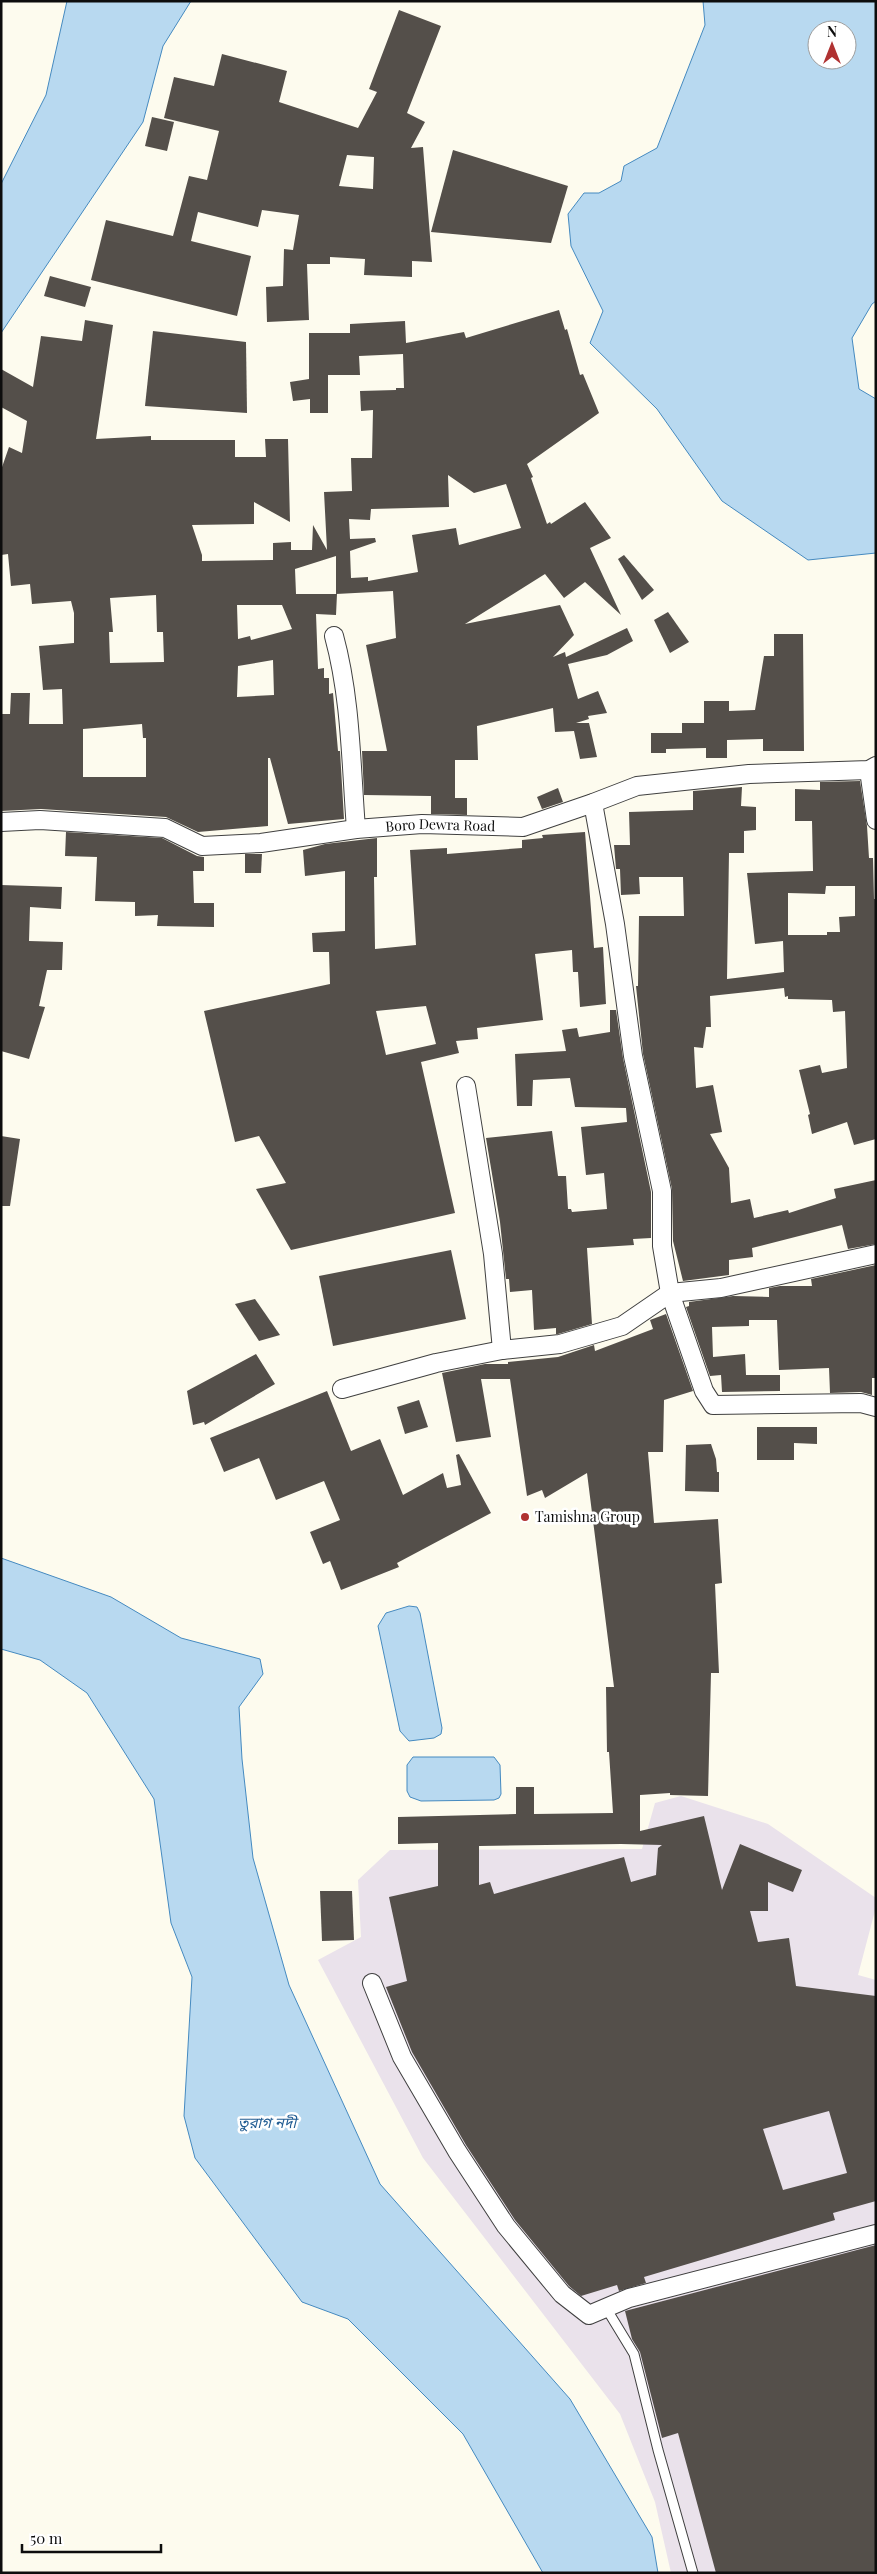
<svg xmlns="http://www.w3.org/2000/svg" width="877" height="2574" font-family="'Playfair Display','Noto Sans Bengali',serif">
  <rect width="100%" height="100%" fill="#fdfbee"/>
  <path fill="#eae2eb" d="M681,1796L768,1824L876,1898V1907L858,1975L876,1980V2573H671L655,2502L620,2414L423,2158L318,1960L361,1937L358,1880L390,1850L642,1849L655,1803Z"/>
  <g fill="#b8d9f0" stroke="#458ac0" fill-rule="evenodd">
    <path d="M67,1H191L163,46L143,122L1,333V184L46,95Z"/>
    <path d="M703,1H876V301L872,304L852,338L859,389L876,399V553L808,560L722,501L657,409L590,343L603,311L571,246L568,214L584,193H599L621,181L624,166L657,148L705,25ZM817,30H847V60H817Z"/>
    <path d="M1,1558L111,1597L181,1638L260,1659L263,1674L239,1707L242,1759L253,1858L289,1985L380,2184L570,2399L652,2537L658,2573H543L463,2434L348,2319L302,2302L195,2158L184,2116L192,1977L171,1923L154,1799L87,1693L40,1660L1,1649Z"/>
    <path d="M409,1606L417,1607L420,1613L442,1728L441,1734L434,1738L409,1741L400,1731L378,1626L386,1613Z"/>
    <path d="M413,1757H494L500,1765L501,1794L499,1798L494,1800L421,1801L410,1797L407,1791V1765Z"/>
  </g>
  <g fill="#544f4a" fill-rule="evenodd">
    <path d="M399,10L441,26L407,113L425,122L411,148L423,147L432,262L412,261V277L364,275L365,259L330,257V264H307L309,320L267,322L266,287L283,286L284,249L293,250L299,215L262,210L258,227L198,212L191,241L251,256L237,316L91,280L106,220L173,236L189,176L207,180L219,131L164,118L174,77L214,86L222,54L287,71L279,102L358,128L377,92L369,89ZM347,155L374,157L373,189L339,186Z"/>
    <path d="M152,117L174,122L167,151L145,146Z"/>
    <path d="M453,150L568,186L551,243L431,232Z"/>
    <path d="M50,276L91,287L85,307L44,296Z"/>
    <path d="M559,310L565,330L567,329L580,375L583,374L599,413L527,464L533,477L531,478L547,524L550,522L551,524L585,502L611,538L590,548L621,615L585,582L564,598L545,574L465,624L560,605L574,635L553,657L565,652L566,657L627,628L633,641L607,655L568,664L578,699L598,691L607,713L588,716L589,719L576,723H589L597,757L580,759L574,731L555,732L553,708L477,726L478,760H455V798H467V815L431,814V796L364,795L362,751H387L366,645L396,638L393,591L336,594V556L295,569L296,594H337L336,615L316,614L318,669L324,668V678H329V694L333,693L338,751H340L344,819L288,824L270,758H268V826L198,832L166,817L41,809L1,811V714H10L11,693H30L29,724H63L62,689L43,690L39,646L74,643V613L71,601L32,604L30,584L11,586L8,554L1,555V470L9,447L22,453L27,421L1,407V369L33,387L41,336L82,341L85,320L113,325L96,439L151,436V440H235V457H266L265,439H288L290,522L254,502V524L192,525L202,555V561L273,560V543L291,542V550H312L313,525L327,550L324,492L352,491L351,458H372L373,410L361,411L360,391L396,390V388H404L403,354L359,356L360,375H328V413H310V399L293,401L290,382L309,379V333H350V324L405,321L406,343L464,332L466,338ZM448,475L474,493L506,484L521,528L459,545L456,528L412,535L418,572L368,581V577L351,578L350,551L376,542L375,538L350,539L349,519L370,520L371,509L449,507ZM156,595L157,632H163L164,662L110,663L109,632H113L110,598ZM237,605H282L292,629L251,640L250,636L238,639ZM273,660L274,695L237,697L238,666ZM142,724L143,738H146V777H83V729Z"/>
    <path d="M153,331L246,342L247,413L145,406Z"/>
    <path d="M624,555L654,590L642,600L618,559Z"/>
    <path d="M668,612L689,642L670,653L654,620Z"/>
    <path d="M774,634H803L804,751H763V739L727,740V758H706V748L666,749V753H651V733H682V723H704V701H729V711L755,710L764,656H774Z"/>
    <path d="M860,781L867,826L869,858H873L874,899H876V1139L854,1145L847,1122L812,1134L808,1115L810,1114L799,1070L820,1065L822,1073L847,1068L845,1011L833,1012L832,1000L788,999V996L785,997L784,988L710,996L711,1027H706L703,1048L694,1047L696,1088L713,1085L722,1132L710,1134L729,1168L731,1203L750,1199L754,1218L788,1210L789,1213L836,1198L834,1189L876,1180V1244L848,1249L842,1225L752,1248L753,1257L729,1260V1275L683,1281L673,1241L672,1189L643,1054L636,986H638L639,916H684L683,877H639L640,894L621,895L620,869H616L614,845H630L629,812L693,810V791L742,787L741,806L756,807V830L744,831V853H729L727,979L784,972L783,941L755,944L747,873L813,871L812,821H795V789L820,790V782ZM826,886H855V916L839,917L840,932H827V935H788V893L825,894Z"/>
    <path d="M558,788L563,802L542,809L537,797Z"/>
    <path d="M66,832L162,838L197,856L204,857V871H193L194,903H214V927L157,926L158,915L135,916V902L95,901L97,857L65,856Z"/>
    <path d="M585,832L594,948L603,947L606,1004L580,1007L578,972H573L572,950L535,954L543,1020L477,1028L478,1039L456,1041L459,1053L421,1062L455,1213L291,1250L256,1189L286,1183L259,1136L235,1142L204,1011L330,984L329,952H313L312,933L345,931V871L305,876L303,850L325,844L377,838V877H374L375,949L416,945L410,850L447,848V854L522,848V840L543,838L542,835ZM426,1006L436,1044L386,1055L376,1011Z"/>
    <path d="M245,854H262L261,873H245Z"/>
    <path d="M1,885L62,887L61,909L30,907L29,941L63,942L62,970H47L39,1006L45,1007L29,1059L1,1051Z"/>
    <path d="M610,1010H616L623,1058L651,1192V1238L633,1239L634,1245L587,1248L592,1324L558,1334H556V1328L534,1330L532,1290L510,1292L509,1279H506L500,1222L486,1138L552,1131L558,1176H566L568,1209H571L572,1212L607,1209L604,1173L586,1175L581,1127L627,1122L626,1108L575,1107L570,1078L533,1080L532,1106H517L515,1054L566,1051L562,1030L577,1028L579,1037L610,1032Z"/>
    <path d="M1,1136L20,1139L10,1206H1Z"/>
    <path d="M451,1250L466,1319L333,1346L319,1276Z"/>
    <path d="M876,1265V1378H872V1395L861,1392L830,1393L829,1368L779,1370L777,1320H749V1326L712,1327L713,1357L745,1354L746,1375H780V1391L722,1392L721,1375L710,1376L686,1307L689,1306V1302L733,1296L769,1297V1288L780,1286H812L811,1279Z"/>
    <path d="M255,1299L280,1335L259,1341L235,1304Z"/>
    <path d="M666,1314L693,1391L664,1400L663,1452H648L654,1523L718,1519L722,1583L715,1584L719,1673H711L708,1796L670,1795V1793L640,1795V1831L704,1816L722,1890L740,1844L802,1870L793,1892L768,1882V1911H750L758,1942L789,1938L796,1986L876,1996V2201L833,2213L835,2220L644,2277L646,2283L619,2291L617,2285L581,2296L569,2286L515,2220L466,2145L412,2052L386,1987L407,1981L389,1897L438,1886V1843L398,1844V1817L516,1814V1787H534V1814L613,1813L609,1752H607L606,1687H614L587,1473L545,1498L542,1490L527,1496L510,1379H481L491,1437L456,1442L442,1373L485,1364H508V1362L558,1357L594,1345L595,1351L653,1329L650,1320ZM621,1844L662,1845L658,1848L656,1875L631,1882L624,1857L494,1894L490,1882L479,1885V1846ZM829,2111L847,2173L783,2190L763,2129Z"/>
    <path d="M256,1354L275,1384L205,1425L204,1422L193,1425L187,1391Z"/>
    <path d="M327,1391L351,1451L380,1439L403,1495L443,1473L447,1488L461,1485L456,1455L459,1454L491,1513L397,1563L399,1567L341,1590L330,1561L323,1564L310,1532L340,1520L324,1481L276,1500L259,1458L224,1472L210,1438Z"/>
    <path d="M419,1400L428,1427L405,1434L397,1407Z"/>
    <path d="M757,1427H817V1444L794,1443V1460H757Z"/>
    <path d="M711,1444L716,1459L717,1472H719V1492L685,1491L686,1445Z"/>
    <path d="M320,1891H352L354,1940L322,1941Z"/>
    <path d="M876,2245V2573H716L678,2433L662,2438L640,2352L632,2339L625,2311Z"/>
  </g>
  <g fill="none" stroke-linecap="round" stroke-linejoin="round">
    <defs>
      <path id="lane" d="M606,2308L634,2354L658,2450L693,2573"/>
      <g id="street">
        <path d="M334,636C351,698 351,765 356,829"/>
        <path d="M869,770L876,820"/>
        <path d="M593,803L615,924L633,1056L662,1191V1246L670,1293L704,1391L713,1405L861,1403L876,1407"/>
        <path id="s1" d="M1,822L40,820L165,828L202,846L261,843L356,829L422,824L523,827L593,803L637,786L749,774L869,770L876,766"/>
        <path d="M466,1086L493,1254L502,1350"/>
        <path d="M342,1389L436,1363L502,1350L560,1344L622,1326L670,1293L721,1288L876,1254"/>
        <path d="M372,1983L402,2057L457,2151L506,2226L562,2294L589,2315L629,2298L876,2234"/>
      </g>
    </defs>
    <use href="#lane" stroke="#404040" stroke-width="11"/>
    <use href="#street" stroke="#404040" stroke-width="20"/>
    <use href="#lane" stroke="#fff" stroke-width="9"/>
    <use href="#street" stroke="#fff" stroke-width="18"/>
  </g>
  <circle fill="#b03232" stroke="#fff" stroke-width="2" cx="525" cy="1517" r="5"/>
  <g text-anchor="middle" stroke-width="5" stroke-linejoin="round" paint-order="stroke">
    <g font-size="14" fill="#0d0d0d" stroke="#fff">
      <text dy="5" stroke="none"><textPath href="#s1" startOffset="445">Boro Dewra Road</textPath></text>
    </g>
    <g font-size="14" fill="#0d0d0d" stroke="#fff" text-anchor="start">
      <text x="535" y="1522">Tamishna Group</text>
    </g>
    <g font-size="15" font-style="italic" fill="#225d93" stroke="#fff">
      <text x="267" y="2128">তুরাগ নদী</text>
    </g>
  </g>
  <rect width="877" height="2574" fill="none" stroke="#0d0d0d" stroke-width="5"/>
  <g transform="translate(832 45)"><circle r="24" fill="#ffffff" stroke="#9e9e9e"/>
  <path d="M0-4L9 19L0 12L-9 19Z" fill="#b03232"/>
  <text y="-8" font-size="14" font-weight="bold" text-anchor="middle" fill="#0d0d0d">N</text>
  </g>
  <path d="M22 2544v8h139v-8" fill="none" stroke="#0d0d0d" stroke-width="2.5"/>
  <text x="30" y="2544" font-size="15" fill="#0d0d0d" stroke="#ffffff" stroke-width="4" paint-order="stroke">50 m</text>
</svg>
